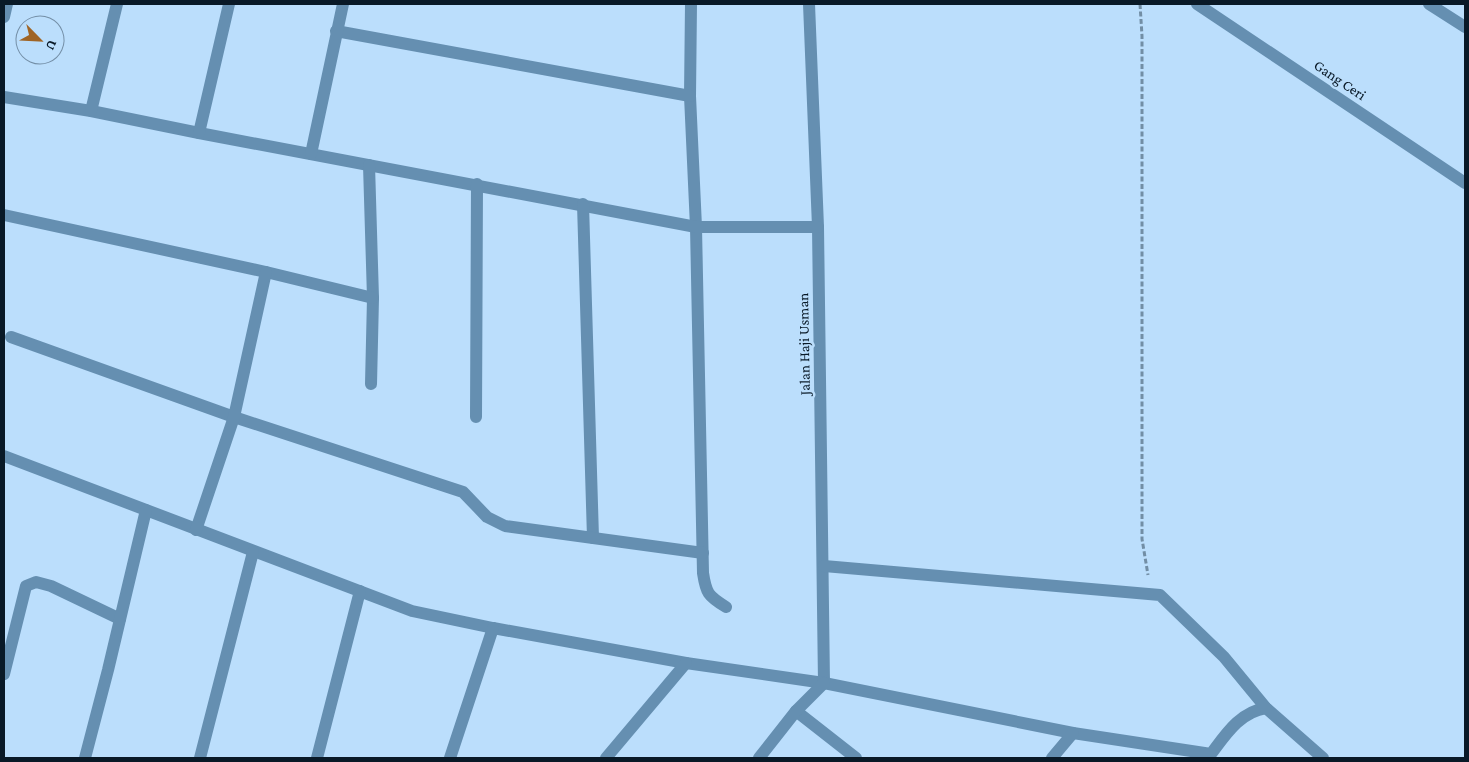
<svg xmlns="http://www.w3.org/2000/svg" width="1469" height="762" font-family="'Crimson Pro',serif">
  <rect width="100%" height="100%" fill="#bbdefc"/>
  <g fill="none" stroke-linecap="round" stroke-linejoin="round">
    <path stroke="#728ea5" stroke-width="3" stroke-dasharray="5 2.5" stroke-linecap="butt" d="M1140,4L1142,36V539L1148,575"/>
    <g stroke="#658fb1" stroke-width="12">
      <path d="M691,4L690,96L696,227L703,573C706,593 708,596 726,607"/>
      <path d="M809,4L818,227L824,683"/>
      <path d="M1197,4L1465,183"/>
      <path d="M1429,4L1465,27"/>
      <path d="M4,17L7,4"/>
      <path d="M336,31L690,96"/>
      <path d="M4,97L91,111L199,133L696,227H818"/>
      <path d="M91,111L117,4"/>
      <path d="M199,133L229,4"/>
      <path d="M311,154L343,4"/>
      <path d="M369,165L373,298L371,384"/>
      <path d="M583,204L593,538"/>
      <path d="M4,215L266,272L373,298"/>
      <path d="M11,337L234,417L463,492L487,517L505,526L703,553"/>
      <path d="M476,417L477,184"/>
      <path d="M4,456L412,611L493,628L686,663L824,683L1073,733L1211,754C1226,734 1240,712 1266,708"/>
      <path d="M196,530L234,417L266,272"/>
      <path d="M824,566L1160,595L1224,657L1266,708L1323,758"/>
      <path d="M4,674L26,586L36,582L51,586L120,619"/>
      <path d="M796,711L856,758"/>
      <path d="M85,758L108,670L146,510"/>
      <path d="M200,758L253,552"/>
      <path d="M317,758L360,591"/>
      <path d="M450,758L493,628"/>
      <path d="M606,758L686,663"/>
      <path d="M759,758L796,711L824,683"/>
      <path d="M1052,758L1073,733"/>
    </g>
  </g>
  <g text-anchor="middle" stroke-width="5" stroke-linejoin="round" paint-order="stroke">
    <g font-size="15" fill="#091927" stroke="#bbdefc">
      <text transform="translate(1340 80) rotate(34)" y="5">Gang Ceri</text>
      <text transform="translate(804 344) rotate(-91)" y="5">Jalan Haji Usman</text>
    </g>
  </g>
  <rect width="1469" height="762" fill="none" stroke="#091927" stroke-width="10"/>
  <g transform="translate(40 40) rotate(114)"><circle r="24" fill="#bbdefc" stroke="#748fa7"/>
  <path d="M0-4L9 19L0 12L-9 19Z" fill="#9f6425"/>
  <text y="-8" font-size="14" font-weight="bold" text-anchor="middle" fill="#091927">U</text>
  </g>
</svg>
